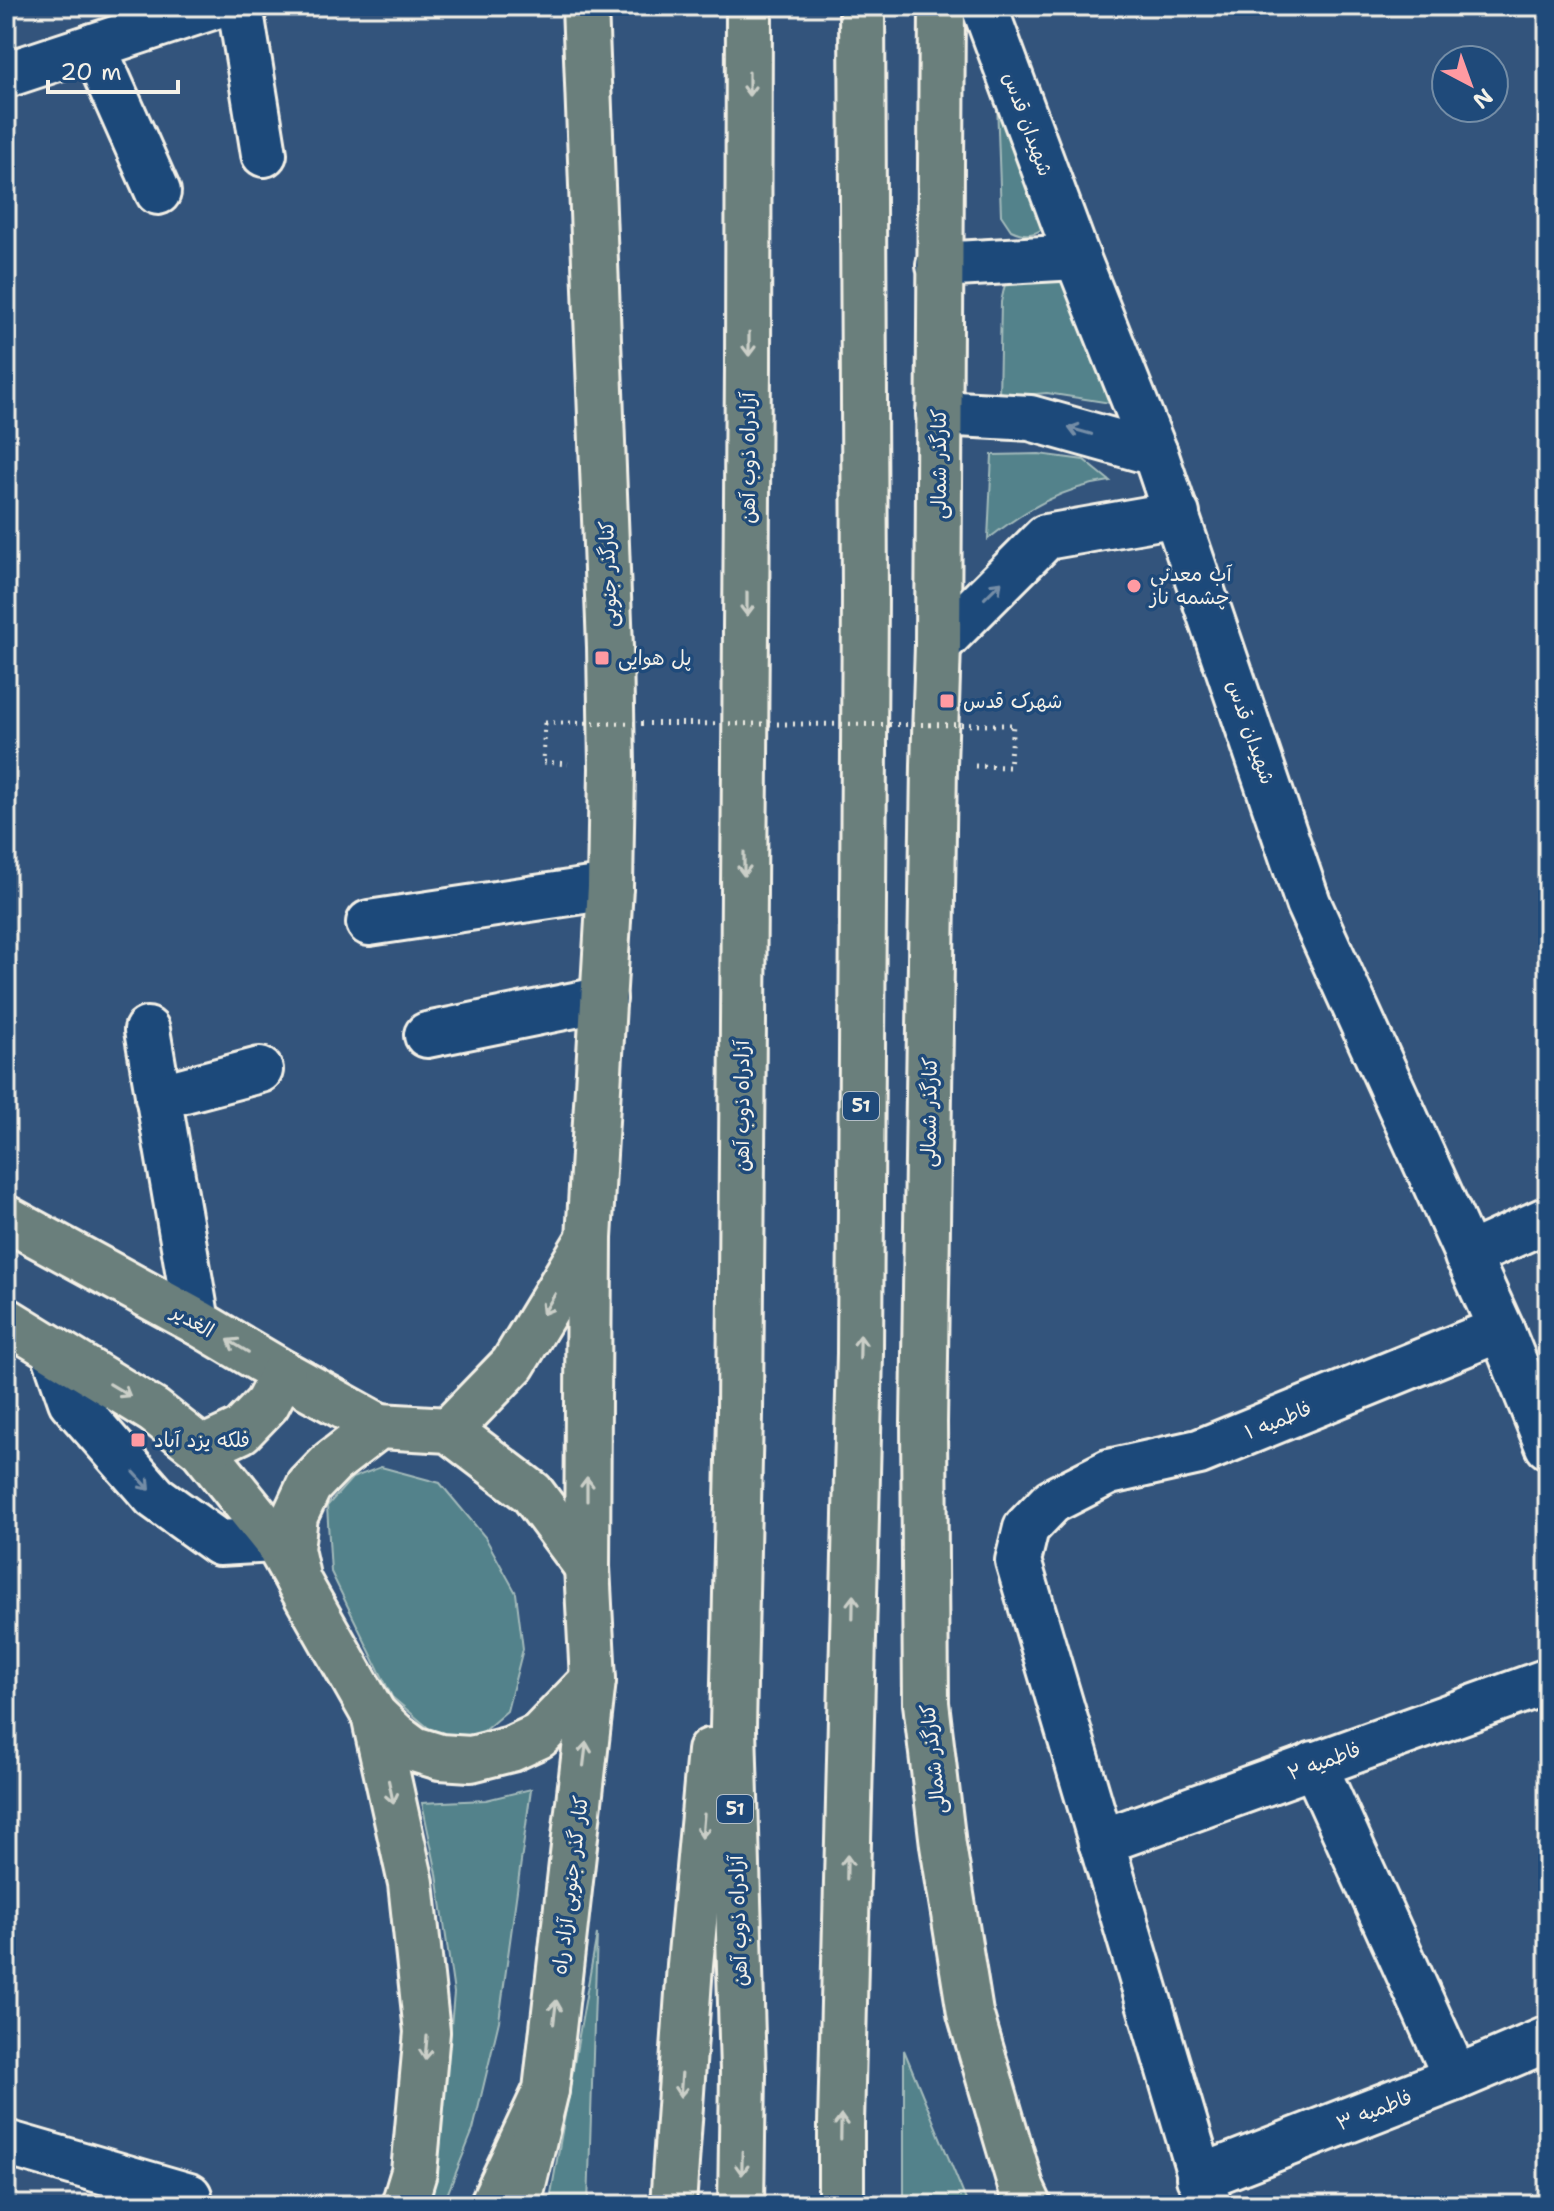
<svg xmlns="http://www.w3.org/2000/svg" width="1554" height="2211" font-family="'Shantell Sans','Playpen Sans Arabic',sans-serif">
  <rect width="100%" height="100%" fill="#33547c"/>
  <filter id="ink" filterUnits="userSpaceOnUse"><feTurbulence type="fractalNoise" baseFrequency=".0125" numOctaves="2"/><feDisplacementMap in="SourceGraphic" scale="16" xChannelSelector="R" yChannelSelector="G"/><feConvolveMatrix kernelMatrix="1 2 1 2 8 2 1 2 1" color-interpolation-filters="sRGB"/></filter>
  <g filter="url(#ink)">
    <g fill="#52828b" stroke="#a3baba" stroke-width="2">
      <path d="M997,102L1044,228C1032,236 1024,236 1011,230L1001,215Z"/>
      <path d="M1047,269L1075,283L1117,404L1047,393L999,397L1001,302L1006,280Z"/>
      <path d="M1039,454L1084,460L1110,481C1063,487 1025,510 988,539L992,455Z"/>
      <path d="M381,1467L440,1483L485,1537L516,1593L523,1649L507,1711L471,1742L439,1737L392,1697L331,1572L327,1506L352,1478Z"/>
      <path d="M531,1789L499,2021L473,2130L443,2205H421L445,2091L454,1993L437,1874L422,1803L486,1800Z"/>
      <path d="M597,1934L588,2205H549Z"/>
      <path d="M904,2050L968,2205H904Z"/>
    </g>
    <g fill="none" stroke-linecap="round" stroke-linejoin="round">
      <defs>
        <g id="minor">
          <path d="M240,6L264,154"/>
          <path d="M984,6L1077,257L1155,453L1308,903L1501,1329L1548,1446"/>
          <path d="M93,46L158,192"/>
          <path d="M6,75L215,6"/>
          <path d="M939,265L1077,257"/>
          <path d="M939,413L1030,418L1155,453"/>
          <path d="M938,645L1046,537L1177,514"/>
          <path d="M369,923L610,887"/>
          <path d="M147,1030L197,1322"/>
          <path d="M427,1035L604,999"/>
          <path d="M158,1097L260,1070"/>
          <path d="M1467,1256L1548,1219"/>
          <path d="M53,1349L71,1401L155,1497L219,1543L275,1540"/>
          <path d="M1314,1764L1456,2078"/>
          <path d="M1101,1842L1548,1681"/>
          <path d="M6,2143L189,2196L188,2205"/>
          <path d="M1199,2178L1456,2078L1548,2039"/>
          <path d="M1209,2205L1018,1561L1026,1528L1052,1501L1109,1472L1199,1452L1501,1329"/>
        </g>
        <g id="major">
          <path d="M942,6L938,645L934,765L924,1422L926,1703L943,1845L970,2013L1022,2190L1029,2205"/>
          <path d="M6,1218L197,1322L283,1373L379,1426"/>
          <path d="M6,1320L154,1411L202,1449L275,1540L296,1577"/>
          <path d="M449,1430L513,1364L588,1240"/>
          <path d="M202,1449L241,1431L267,1404L283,1373"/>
          <path d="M587,1567L532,1493L449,1430L379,1426L332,1462L309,1486L295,1516L291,1549L298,1581L374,1715L394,1734L414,1749L440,1757L471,1759L511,1749L539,1736L593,1680"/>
          <path d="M374,1715L411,1883L427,2032L414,2172L404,2205"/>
          <path d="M492,2205L546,2090L593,1680L587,1567L589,1238L610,887L612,768L610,647L585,6"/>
        </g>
        <g id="highway">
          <path d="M518,2205L546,2090"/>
          <path d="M673,2205L690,1965L710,1751"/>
          <path d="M741,2205L743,2072L733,1728L740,1414L748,367L749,6"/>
          <path d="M841,2205V2125L860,1353L865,597L862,6"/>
        </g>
      </defs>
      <use href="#minor" stroke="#f4f1e8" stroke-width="50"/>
      <use href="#major" stroke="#f4f1e8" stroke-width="50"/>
      <use href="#highway" stroke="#f4f1e8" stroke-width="50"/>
      <g stroke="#f4f1e8" stroke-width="5" stroke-dasharray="2 6" stroke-linecap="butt">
        <path d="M545,723L543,762L568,764"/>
        <path d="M975,766L1009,767L1013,725"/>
      </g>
      <use href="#minor" stroke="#1f4a7a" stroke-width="44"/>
      <use href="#major" stroke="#6b7f7c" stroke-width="44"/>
      <use href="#highway" stroke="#6b7f7c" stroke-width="44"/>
      <path stroke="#f4f1e8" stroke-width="5" stroke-dasharray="2 6" stroke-linecap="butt" d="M545,723L1013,725"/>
    </g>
    <defs><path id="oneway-shaft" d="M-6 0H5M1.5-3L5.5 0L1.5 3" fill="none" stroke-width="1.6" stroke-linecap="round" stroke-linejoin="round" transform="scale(2)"/></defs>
    <g stroke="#cbcfc8">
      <use href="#oneway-shaft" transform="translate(749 84) rotate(90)"/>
      <use href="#oneway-shaft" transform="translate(749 344) rotate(90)"/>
      <use href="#oneway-shaft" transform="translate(747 604) rotate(90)"/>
      <use href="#oneway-shaft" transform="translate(744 864) rotate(90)"/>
      <use href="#oneway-shaft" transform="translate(549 1304) rotate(121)"/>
      <use href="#oneway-shaft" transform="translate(238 1346) rotate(-149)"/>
      <use href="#oneway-shaft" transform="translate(860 1347) rotate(-89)"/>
      <use href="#oneway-shaft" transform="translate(120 1390) rotate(31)"/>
      <use href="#oneway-shaft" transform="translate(587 1489) rotate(-90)"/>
      <use href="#oneway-shaft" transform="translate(853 1607) rotate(-89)"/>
      <use href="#oneway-shaft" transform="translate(585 1754) rotate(-83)"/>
      <use href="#oneway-shaft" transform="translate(391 1792) rotate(78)"/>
      <use href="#oneway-shaft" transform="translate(703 1826) rotate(95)"/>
      <use href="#oneway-shaft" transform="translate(847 1867) rotate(-89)"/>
      <use href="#oneway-shaft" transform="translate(555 2012) rotate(-83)"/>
      <use href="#oneway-shaft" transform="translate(426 2048) rotate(95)"/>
      <use href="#oneway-shaft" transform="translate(681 2085) rotate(94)"/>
      <use href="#oneway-shaft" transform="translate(841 2127) rotate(-89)"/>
      <use href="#oneway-shaft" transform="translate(742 2163) rotate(91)"/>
    </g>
    <g stroke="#748da6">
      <use href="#oneway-shaft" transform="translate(1080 431) rotate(-164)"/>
      <use href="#oneway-shaft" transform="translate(993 590) rotate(-45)"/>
      <use href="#oneway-shaft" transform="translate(142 1481) rotate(48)"/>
    </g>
  </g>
  <g fill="#ff9aa2" stroke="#1f4a7a" stroke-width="3">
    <circle cx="1134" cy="586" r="8"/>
    <rect x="594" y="650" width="16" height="16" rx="4"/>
    <rect x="939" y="693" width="16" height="16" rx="4"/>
    <rect x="130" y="1432" width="16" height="16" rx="4"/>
  </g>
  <g text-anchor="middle" stroke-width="7" stroke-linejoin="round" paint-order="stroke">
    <g fill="#1f4a7a" stroke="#b4bfc7" stroke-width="2">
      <rect x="843" y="1092" width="36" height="28" rx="6"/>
      <rect x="717" y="1795" width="36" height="28" rx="6"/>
    </g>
    <g font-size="18" font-weight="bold" fill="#f4f1e8">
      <text x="861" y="1112">51</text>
      <text x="735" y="1815">51</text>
    </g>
    <g font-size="20" fill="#f4f1e8" stroke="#1f4a7a">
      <text transform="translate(1028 124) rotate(70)" y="7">شهیدان قدس</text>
      <text transform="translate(748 458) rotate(-90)" y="7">آزادراه ذوب آهن</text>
      <text transform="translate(939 464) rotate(-90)" y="7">کنارگذر شمالی</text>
      <text transform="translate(608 574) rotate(-92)" y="7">کنارگذر جنوبی</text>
      <text transform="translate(1251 732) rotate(71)" y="7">شهیدان قدس</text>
      <text transform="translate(742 1106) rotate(-90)" y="7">آزادراه ذوب آهن</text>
      <text transform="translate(929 1112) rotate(-89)" y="7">کنارگذر شمالی</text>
      <text transform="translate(193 1321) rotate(30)" y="7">الغدیر</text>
      <text transform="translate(1278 1420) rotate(-22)" y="7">فاطمیه ۱</text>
      <text transform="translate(933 1759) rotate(-96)" y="7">کنارگذر شمالی</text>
      <text transform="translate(1324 1761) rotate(-20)" y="7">فاطمیه ۲</text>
      <text transform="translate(570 1885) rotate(-83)" y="7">کنار گذر جنوبی آزاد راه</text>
      <text transform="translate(738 1921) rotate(-92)" y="7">آزادراه ذوب آهن</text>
      <text transform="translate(1374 2110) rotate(-21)" y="7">فاطمیه ۳</text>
    </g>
    <g font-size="20" fill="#f4f1e8" stroke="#1f4a7a" text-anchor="start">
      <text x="1150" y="581">آب معدنی<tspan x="1150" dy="23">چشمه ناز</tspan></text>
      <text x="618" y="665">پل هوایی</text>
      <text x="963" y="708">شهرک قدس</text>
      <text x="154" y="1447">فلکه یزد آباد</text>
    </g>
  </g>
  <rect width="1554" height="2211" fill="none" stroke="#1f4a7a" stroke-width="32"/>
  <rect x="16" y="16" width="1522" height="2179" fill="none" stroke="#f4f1e8" stroke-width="3" filter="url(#ink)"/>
  <g transform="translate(1470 84) rotate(139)"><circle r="38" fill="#1f4a7a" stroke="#748da6" stroke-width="2"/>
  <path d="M0-6L14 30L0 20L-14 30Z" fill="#ff9aa2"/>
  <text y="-12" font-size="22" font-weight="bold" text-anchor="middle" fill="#f4f1e8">N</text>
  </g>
  <path d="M48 80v12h130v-12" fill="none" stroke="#f4f1e8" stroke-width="4"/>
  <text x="60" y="80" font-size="24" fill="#f4f1e8" stroke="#1f4a7a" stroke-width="6" paint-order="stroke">20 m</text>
</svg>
